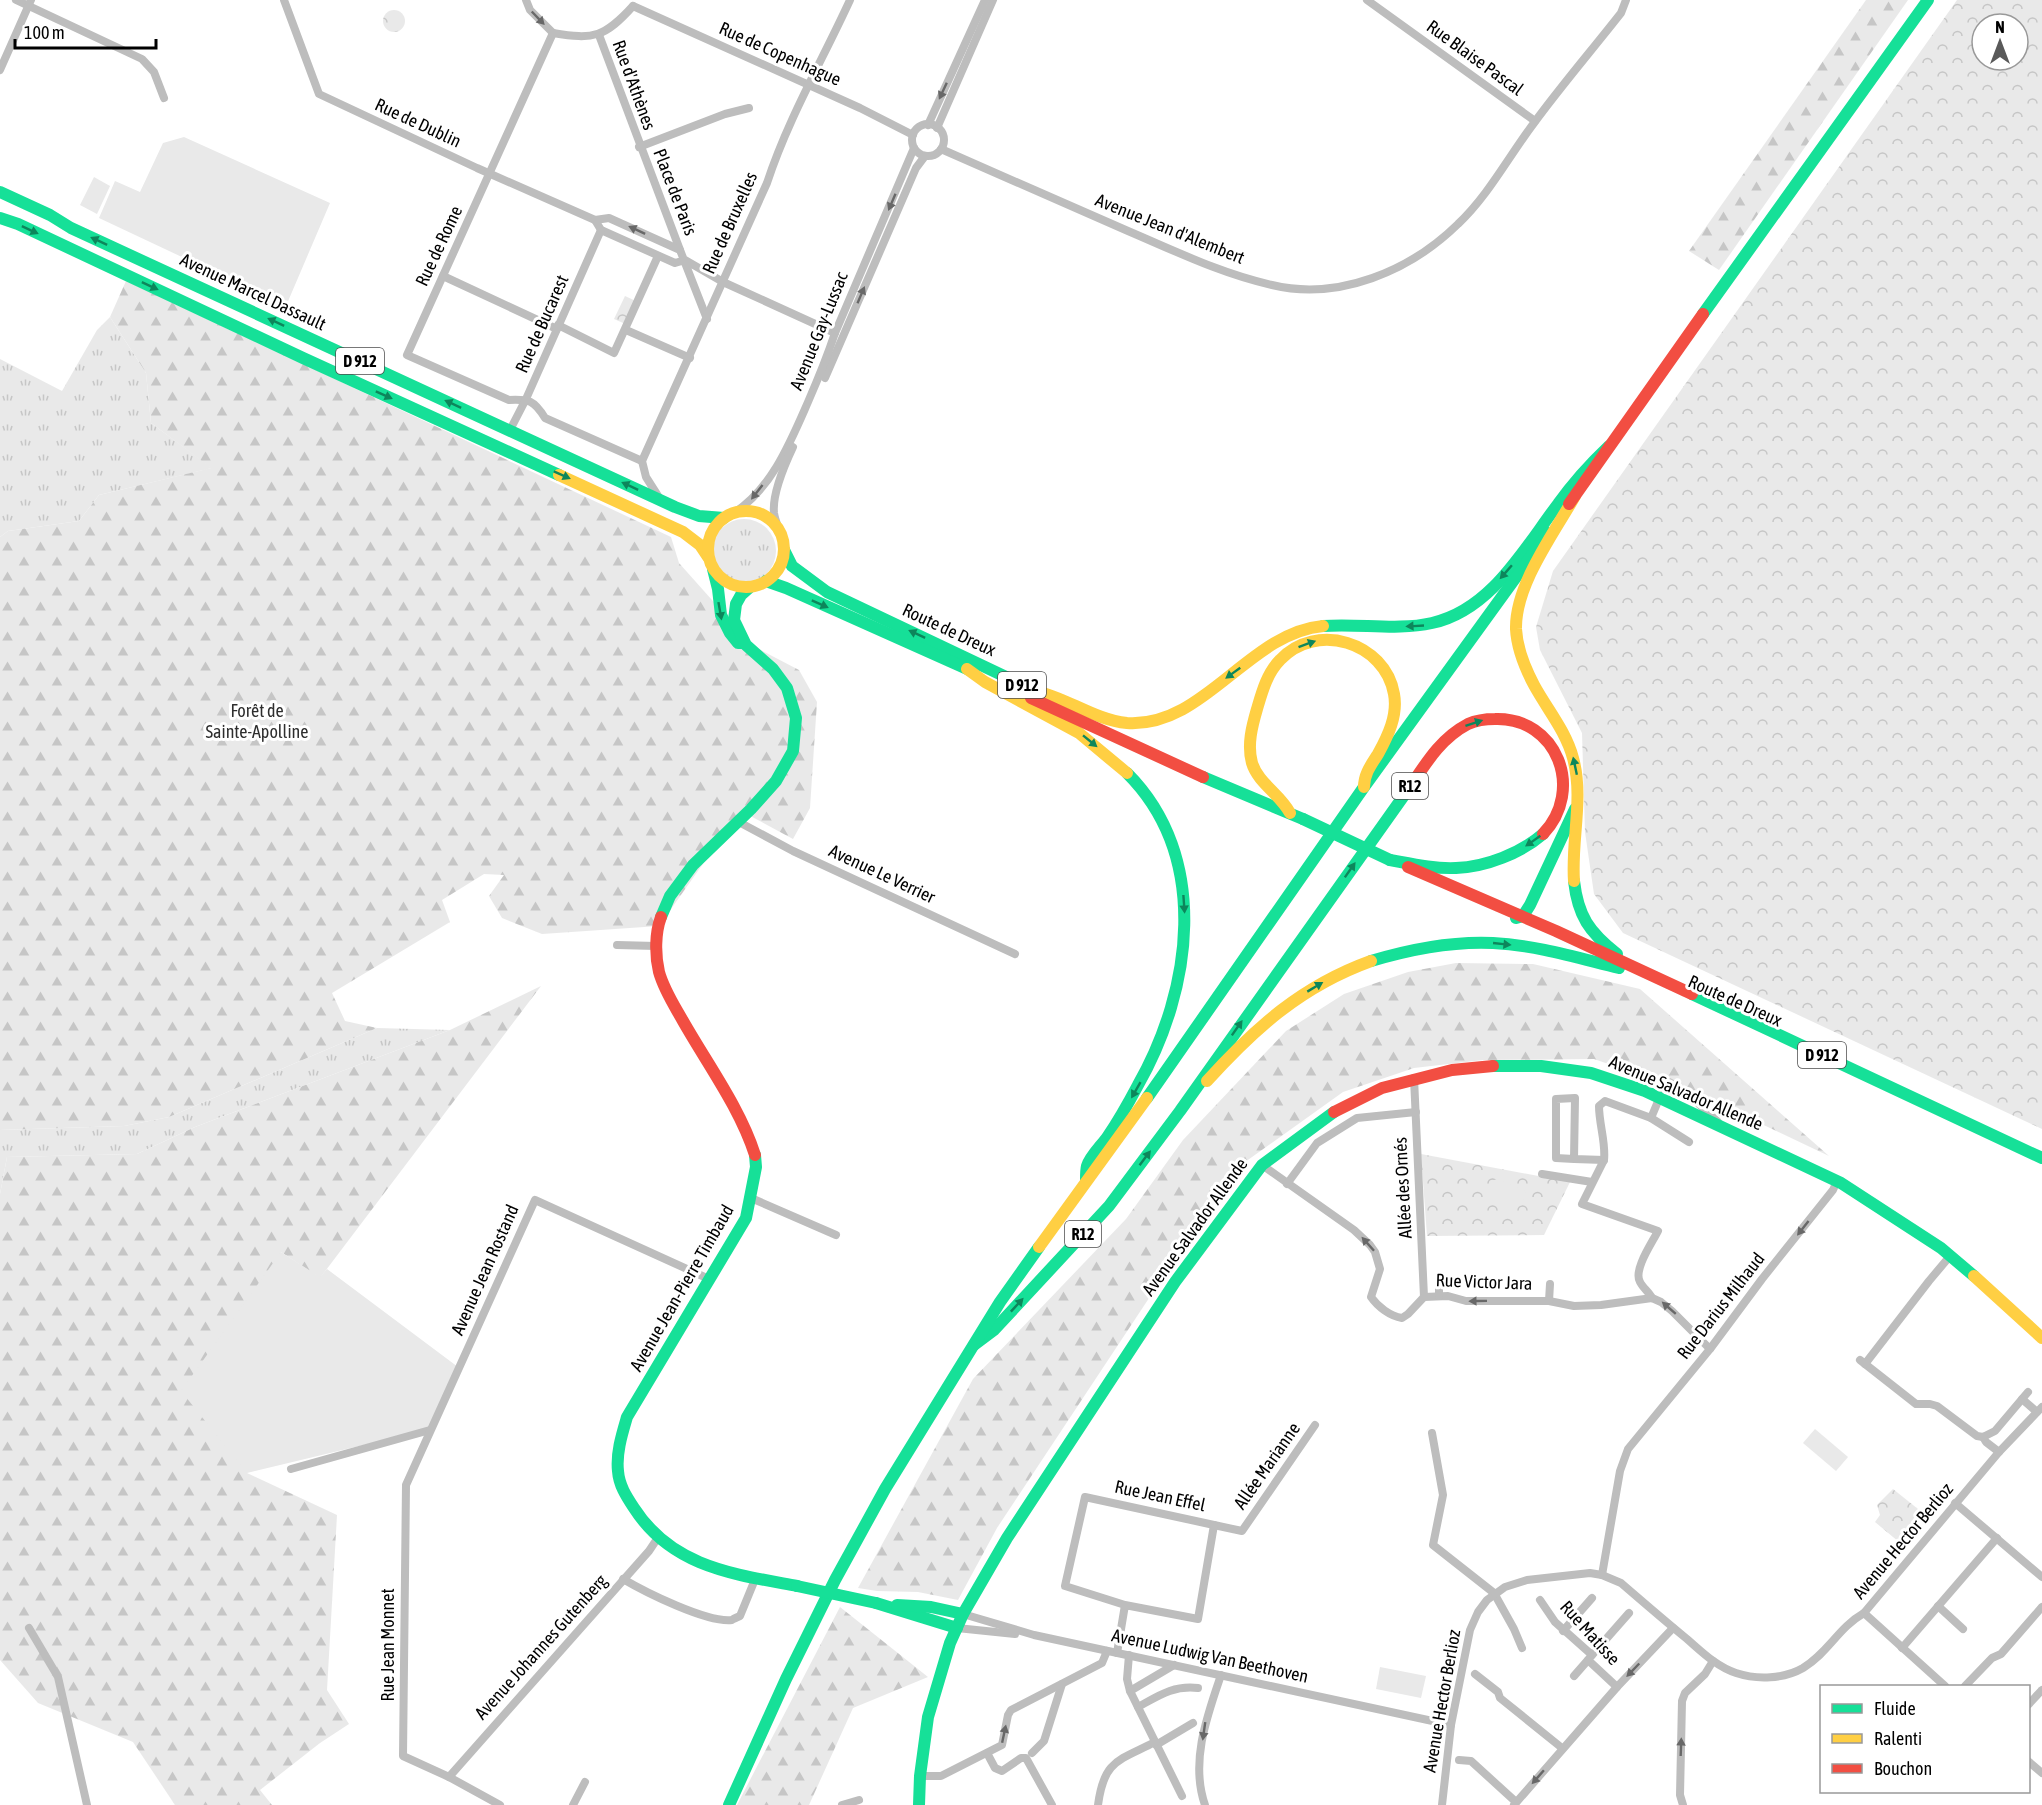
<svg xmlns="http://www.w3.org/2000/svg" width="2042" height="1805" font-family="'Asap Condensed',sans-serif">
  <defs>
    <pattern id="grass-tufts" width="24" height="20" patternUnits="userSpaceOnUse" patternTransform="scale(1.5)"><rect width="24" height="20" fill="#e9e9e9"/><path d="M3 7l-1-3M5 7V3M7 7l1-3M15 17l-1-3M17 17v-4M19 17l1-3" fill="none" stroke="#c6c6c6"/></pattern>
    <pattern id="forest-firs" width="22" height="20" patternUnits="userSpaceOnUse" patternTransform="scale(1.5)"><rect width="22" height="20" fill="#e9e9e9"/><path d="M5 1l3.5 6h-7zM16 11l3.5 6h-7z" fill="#c6c6c6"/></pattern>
    <pattern id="park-crowns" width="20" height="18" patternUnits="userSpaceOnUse" patternTransform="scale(1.5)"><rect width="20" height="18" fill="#e9e9e9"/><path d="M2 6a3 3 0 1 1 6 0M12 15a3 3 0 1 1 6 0" fill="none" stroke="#c6c6c6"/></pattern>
  </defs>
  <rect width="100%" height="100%" fill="#fff"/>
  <g fill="url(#grass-tufts)">
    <path d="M110,317L146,373L151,423L212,468L99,495L79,521L8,531L0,537V359L62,391L97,330Z"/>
    <circle cx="744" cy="551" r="32"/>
    <path d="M377,1028L450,1030L195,1127L137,1154L7,1157L0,1194V1130L124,1126L169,1117Z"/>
  </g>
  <g fill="url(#forest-firs)">
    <path d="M1866,0H1908L1719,270L1689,251Z"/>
    <path d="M126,281L671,537L679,563L753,646L799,670L817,702L810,808L793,839L743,812L734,820L659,926L542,934L502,918L489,896L504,875L484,874L442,900L450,922L332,993L345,1021L377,1028L169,1117L124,1126L0,1130V537L8,531L79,521L99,495L211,468L151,423L146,373L110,317Z"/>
    <path d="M1456,963L1533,964L1640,989L1829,1156L1709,1099L1594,1059L1483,1060L1414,1068L1343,1092L1245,1162L1161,1280L997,1528L958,1600L918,1592L877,1591L858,1588L973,1379L1126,1219L1183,1140L1286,1031L1344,994L1408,972Z"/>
    <path d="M541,986L320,1278L281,1252L247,1473L337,1515L327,1690L349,1724L320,1743L260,1790L272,1805H175L133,1742L38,1703L0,1660V1194L7,1157L137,1154L195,1127L450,1030Z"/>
    <path d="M840,1607L928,1677L853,1708L809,1805H737Z"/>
  </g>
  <g fill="url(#park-crowns)" fill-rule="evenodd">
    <path d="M1957,0H2042V1129L1623,933L1594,894L1585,832L1582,733L1540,650L1536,627L1553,571ZM1982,24H2018V60H1982Z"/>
    <circle cx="394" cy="21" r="11"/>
    <path d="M625,296L640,303L630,326L614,319Z"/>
    <path d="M1421,1154L1570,1182L1544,1235L1427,1236Z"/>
    <path d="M1893,1489L1923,1513L1899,1542L1875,1522L1880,1515L1877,1505Z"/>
  </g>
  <g fill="#e9e9e9">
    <path d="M184,137L330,203L286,306L99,218L115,181L140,192L163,143Z"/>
    <path d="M94,177L110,186L97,214L80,205Z"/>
    <path d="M1498,1179L1526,1191L1522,1205L1518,1206L1491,1194L1490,1190L1494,1180Z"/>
    <path d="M281,1252L320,1277L327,1269L458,1367L430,1429L247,1473L181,1391Z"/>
    <path d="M1815,1429L1848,1457L1836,1471L1803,1443Z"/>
    <path d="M1380,1667L1426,1676L1421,1698L1376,1689Z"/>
  </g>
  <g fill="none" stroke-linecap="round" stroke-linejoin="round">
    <g stroke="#bdbdbd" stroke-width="8">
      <path d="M16,0L142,59L154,72L164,98"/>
      <path d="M284,0L319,94L477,168L595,220"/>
      <path d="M526,0L530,10L553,33"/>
      <path d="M1367,0L1535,121"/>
      <path d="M633,6L860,108L913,135"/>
      <path d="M553,33L407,355L509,400C529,399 534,400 545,418L642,461"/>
      <path d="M553,33C594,40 605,37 633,6"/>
      <path d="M599,35L680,250"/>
      <path d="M0,70L31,0"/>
      <circle cx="928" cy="140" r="16"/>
      <path d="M928,125L985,0"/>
      <path d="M937,128L993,0"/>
      <path d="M639,147L725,114L749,108"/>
      <path d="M941,149C1004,176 1066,204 1128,231C1175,251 1222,274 1272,285C1339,301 1410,271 1458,224C1488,196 1509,156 1534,123C1561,86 1592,50 1621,13L1626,0"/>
      <path d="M443,276L557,329"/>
      <path d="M707,319L680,250L609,218L595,220L601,230L675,263L685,260L723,282L835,333"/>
      <path d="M558,325L614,353L658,256"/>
      <path d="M626,330L690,358"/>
      <path d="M825,378L916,168L925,156"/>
      <path d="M510,430L526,399L601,230"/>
      <path d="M660,499L646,477L642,461L767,183C788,119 822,61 850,0"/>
      <path d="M734,513C772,488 790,443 808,402C818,379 827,357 835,333L914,148"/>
      <path d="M780,532C778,526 775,520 774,513C772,494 785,464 793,447"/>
      <path d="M737,821L793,851L1015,954"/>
      <path d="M617,945L656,946"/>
      <path d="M1414,1078L1424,1297"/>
      <path d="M1651,1118L1659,1099L1661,1085L1669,1082L1685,1091L1718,1122"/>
      <path d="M1574,1159L1556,1158V1099L1575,1098L1574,1159L1604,1160"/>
      <path d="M1262,1165L1354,1230L1370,1245L1375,1252L1380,1269L1371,1297C1378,1307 1390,1316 1402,1318L1408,1314L1424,1297L1448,1296L1466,1301H1549L1574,1306L1601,1305L1652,1298L1661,1302L1672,1311L1710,1349"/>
      <path d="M1542,1174L1592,1182"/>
      <path d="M1287,1184L1317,1143L1357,1118L1416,1112"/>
      <path d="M751,1198L836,1235"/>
      <path d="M1439,1284V1296"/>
      <path d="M1652,1298C1649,1292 1643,1288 1640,1282C1633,1270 1652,1243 1658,1231L1582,1204L1604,1160C1606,1143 1599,1124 1599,1106L1605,1101L1651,1118L1689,1142"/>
      <path d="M1549,1301L1550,1284"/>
      <path d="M1860,1360L1916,1404H1930L1937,1406L1977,1436L1983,1437L1995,1431L2028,1392"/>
      <path d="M1865,1364L1929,1281L1950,1256"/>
      <path d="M2022,1399L2037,1412"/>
      <path d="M1432,1433L1443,1495L1433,1545L1494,1593L1514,1629L1522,1648"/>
      <path d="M1983,1437L1986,1442L1999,1452"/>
      <path d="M291,1469L430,1430"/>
      <path d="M1955,1503L2042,1577"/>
      <path d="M1214,1525L1242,1531L1315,1425"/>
      <path d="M1602,1575L1620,1471L1628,1449L1710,1349L1762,1279L1833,1190L1837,1181"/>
      <path d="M623,1579C645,1592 707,1623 732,1620C733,1619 740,1616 740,1616L756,1577"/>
      <path d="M1540,1600L1555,1622L1592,1655L1588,1660L1617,1687"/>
      <path d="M1938,1606L1963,1629"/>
      <path d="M1864,1613L1945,1686"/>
      <path d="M963,1614L1034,1635L1451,1725"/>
      <path d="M29,1628L58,1677L87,1805"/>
      <path d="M957,1628L1015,1634"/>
      <path d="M1563,1631L1592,1598"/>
      <path d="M1902,1648L1997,1538"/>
      <path d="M1117,1653L1125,1605L1198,1619L1214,1525L1085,1497L1065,1586L1125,1605"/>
      <path d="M1129,1655L1127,1679L1130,1691"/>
      <path d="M1592,1655L1629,1613"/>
      <path d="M1174,1665L1130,1691L1182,1796"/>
      <path d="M1475,1674L1498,1692L1500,1698L1562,1748"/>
      <path d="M1574,1676L1588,1660"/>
      <path d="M1965,1686L1992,1658L2001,1654L2042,1607"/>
      <path d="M2028,1705L2042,1690"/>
      <path d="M1138,1707C1158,1696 1173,1685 1198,1688"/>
      <path d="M1156,1745L1193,1723"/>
      <path d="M987,1753L995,1768L1002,1771L1021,1758H1026L1052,1805"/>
      <path d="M1032,1753L1044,1741L1062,1684"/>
      <path d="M1459,1760L1471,1761L1516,1802"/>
      <path d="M2028,1761L2042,1773"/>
      <path d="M920,1776H941L1002,1745L1008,1715L1011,1710L1102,1663L1107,1651"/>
      <path d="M449,1777L649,1551L657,1539"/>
      <path d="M500,1805L449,1777L403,1756L406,1485L535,1200L709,1279"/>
      <path d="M573,1805L585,1782"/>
      <path d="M842,1805L859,1800"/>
      <path d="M1098,1805C1104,1760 1118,1761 1155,1742"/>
      <path d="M1205,1805C1190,1762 1207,1716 1221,1675"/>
      <path d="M1442,1805L1451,1725L1470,1630L1478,1612L1487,1600L1505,1587L1527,1580L1590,1573L1602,1575L1621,1583C1643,1602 1665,1621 1687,1639C1702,1652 1717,1667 1736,1673C1757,1680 1784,1679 1803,1668C1829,1652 1838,1628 1864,1613L1999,1452L2042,1407"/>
      <path d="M1514,1805L1617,1687L1673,1628"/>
      <path d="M1683,1805L1680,1795L1682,1701L1685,1693L1705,1674L1713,1661"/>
    </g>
    <g stroke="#16e098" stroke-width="12">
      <path d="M0,192L50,215L71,228L675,507L699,516L724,518"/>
      <path d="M0,218L18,224L303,358L559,475"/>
      <path d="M1703,314L1928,0"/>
      <path d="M784,550L792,566L827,592L1042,694"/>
      <path d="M713,569L718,589L721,615L730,633L738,643H744"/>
      <path d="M766,581L786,588L974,672"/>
      <path d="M1323,626C1359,623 1397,631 1432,623C1491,610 1524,549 1558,504C1573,483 1590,464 1609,446"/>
      <path d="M1203,777L1303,819"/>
      <path d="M1390,860C1412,864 1434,869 1456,868C1486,867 1521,853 1543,834"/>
      <path d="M1574,881C1578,916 1589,932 1617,954"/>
      <path d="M661,917L670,896L693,865L751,809L776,781L793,751L796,718L787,688L773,669L746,645L734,620L736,604L741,595L750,587"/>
      <path d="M1516,918L1523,916L1530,905L1575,809"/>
      <path d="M1371,961C1411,949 1451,941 1493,943C1536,945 1578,958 1619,968"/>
      <path d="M1692,994L2042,1158"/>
      <path d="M1493,1066H1541L1591,1073L1645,1091L1841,1183L1941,1248L1974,1276"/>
      <path d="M1147,1098L1364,787L1548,533"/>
      <path d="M755,1155L756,1167L746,1218L627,1417C622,1434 616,1453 618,1471C619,1485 626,1496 634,1508C672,1567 733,1574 797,1586"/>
      <path d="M1086,1180C1086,1176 1086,1170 1087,1166C1090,1156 1102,1145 1108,1136C1119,1120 1129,1102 1138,1085C1192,990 1211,857 1127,773"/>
      <path d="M974,1345L994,1330L1109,1206L1180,1111L1410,787"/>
      <path d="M876,1603L957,1628"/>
      <path d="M897,1605L931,1607L963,1614"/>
      <path d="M729,1805L786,1679L835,1580L885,1489L1000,1302L1039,1247"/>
      <path d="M919,1805L920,1776L928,1717L950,1643L963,1614L1007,1538L1175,1282L1262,1165L1334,1112"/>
    </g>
    <g stroke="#ffcf43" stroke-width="12">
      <path d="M559,475L683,532L700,545L708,557"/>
      <circle cx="746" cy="549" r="38"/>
      <path d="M967,669L985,682L1079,733L1127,773"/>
      <path d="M1036,691C1067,698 1095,720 1127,723C1204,728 1248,633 1323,626"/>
      <path d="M1290,813C1280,794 1258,783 1252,763C1247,745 1252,726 1257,709C1262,692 1267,673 1280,660C1316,621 1385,642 1394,694C1398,715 1388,736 1378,754C1371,765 1364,774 1364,787"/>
      <path d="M1574,881C1571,840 1584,798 1573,758C1566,731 1547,709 1534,685C1525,668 1517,649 1516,629C1515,585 1554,533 1575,496"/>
      <path d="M1207,1081C1256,1027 1302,986 1371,961"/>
      <path d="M1039,1247L1147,1098"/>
      <path d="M1974,1276L2042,1338"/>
    </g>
    <g stroke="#f24e42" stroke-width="12">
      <path d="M1569,504L1703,314"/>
      <path d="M1031,698L1203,777"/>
      <path d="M1410,787C1426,763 1441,738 1468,724C1477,720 1486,719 1495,719C1557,717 1585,790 1543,834"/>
      <path d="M1408,867L1556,931L1692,994"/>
      <path d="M661,917C655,933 655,955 659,972C664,990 674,1005 683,1021C708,1065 740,1108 755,1155"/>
      <path d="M1334,1112L1382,1088L1452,1070L1493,1066"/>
    </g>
    <g stroke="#16e098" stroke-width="12">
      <path d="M1303,819L1390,860"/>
      <path d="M797,1586L876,1603"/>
    </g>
  </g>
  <defs><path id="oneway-solid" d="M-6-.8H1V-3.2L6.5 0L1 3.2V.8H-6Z" transform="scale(1.5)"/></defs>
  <g fill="#686868">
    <use href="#oneway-solid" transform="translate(538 18) rotate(46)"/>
    <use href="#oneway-solid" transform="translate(943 91) rotate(115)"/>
    <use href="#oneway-solid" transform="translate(892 202) rotate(113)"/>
    <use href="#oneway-solid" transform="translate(637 230) rotate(-155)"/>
    <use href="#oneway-solid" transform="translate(861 295) rotate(-67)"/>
    <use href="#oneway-solid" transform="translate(757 492) rotate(128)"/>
    <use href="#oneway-solid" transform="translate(1803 1228) rotate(128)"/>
    <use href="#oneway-solid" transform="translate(1368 1244) rotate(-132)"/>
    <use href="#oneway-solid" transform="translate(1478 1301) rotate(179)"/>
    <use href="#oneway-solid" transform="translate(1669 1308) rotate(-139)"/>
    <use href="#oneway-solid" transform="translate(1633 1670) rotate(134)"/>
    <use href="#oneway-solid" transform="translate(1204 1731) rotate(98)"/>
    <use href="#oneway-solid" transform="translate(1004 1734) rotate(-78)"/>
    <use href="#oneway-solid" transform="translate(1681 1747) rotate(-88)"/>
    <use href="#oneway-solid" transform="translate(1538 1777) rotate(131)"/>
  </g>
  <g fill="#0d865b">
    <use href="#oneway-solid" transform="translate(30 230) rotate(25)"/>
    <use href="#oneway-solid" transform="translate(99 241) rotate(-155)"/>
    <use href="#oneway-solid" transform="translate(150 286) rotate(25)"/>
    <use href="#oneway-solid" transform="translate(276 322) rotate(-155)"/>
    <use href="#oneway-solid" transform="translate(384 395) rotate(24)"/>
    <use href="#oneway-solid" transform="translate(453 404) rotate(-155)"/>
    <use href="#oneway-solid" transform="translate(562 475) rotate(24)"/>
    <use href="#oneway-solid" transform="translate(630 486) rotate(-155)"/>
    <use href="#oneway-solid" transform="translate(1506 572) rotate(131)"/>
    <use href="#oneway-solid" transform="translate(820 604) rotate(24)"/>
    <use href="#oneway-solid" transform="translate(720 611) rotate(80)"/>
    <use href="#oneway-solid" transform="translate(1415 626) rotate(177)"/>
    <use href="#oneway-solid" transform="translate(917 634) rotate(-155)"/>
    <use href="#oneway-solid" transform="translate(1307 644) rotate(-20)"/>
    <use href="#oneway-solid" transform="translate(1233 673) rotate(144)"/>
    <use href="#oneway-solid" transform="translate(1474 723) rotate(-18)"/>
    <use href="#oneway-solid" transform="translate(1090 741) rotate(39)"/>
    <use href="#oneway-solid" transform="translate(1575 766) rotate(-102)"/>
    <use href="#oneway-solid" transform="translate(1533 841) rotate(145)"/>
    <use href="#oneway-solid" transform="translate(1350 870) rotate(-55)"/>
    <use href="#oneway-solid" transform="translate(1184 904) rotate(86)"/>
    <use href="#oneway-solid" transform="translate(1502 944) rotate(6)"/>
    <use href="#oneway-solid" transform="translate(1315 987) rotate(-31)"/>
    <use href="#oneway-solid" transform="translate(1237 1028) rotate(-55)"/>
    <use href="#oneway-solid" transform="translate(1136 1090) rotate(120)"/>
    <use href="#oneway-solid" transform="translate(1145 1158) rotate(-53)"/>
    <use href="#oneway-solid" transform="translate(1017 1305) rotate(-47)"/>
  </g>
  <g text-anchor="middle" stroke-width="6" stroke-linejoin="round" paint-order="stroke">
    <g fill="#fff" stroke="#4c4c4c" stroke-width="1.5">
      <rect x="336" y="348" width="48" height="26" rx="4.5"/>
      <rect x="998" y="672" width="48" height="26" rx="4.5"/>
      <rect x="1392" y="773" width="36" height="26" rx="4.5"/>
      <rect x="1798" y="1042" width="48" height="26" rx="4.5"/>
      <rect x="1065" y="1221" width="36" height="26" rx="4.5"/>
    </g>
    <g font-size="16" font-weight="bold" fill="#000">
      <text x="360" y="367">D 912</text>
      <text x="1022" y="691">D 912</text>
      <text x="1410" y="792">R12</text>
      <text x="1822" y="1061">D 912</text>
      <text x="1083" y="1240">R12</text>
    </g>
    <g font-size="18" fill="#000" stroke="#fff">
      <text transform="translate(780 54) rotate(24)" y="6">Rue de Copenhague</text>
      <text transform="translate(1475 58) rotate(36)" y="6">Rue Blaise Pascal</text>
      <text transform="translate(634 85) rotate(70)" y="6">Rue d'Athènes</text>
      <text transform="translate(418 123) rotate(25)" y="6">Rue de Dublin</text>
      <text transform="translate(675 192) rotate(69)" y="6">Place de Paris</text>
      <text transform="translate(730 223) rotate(-66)" y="6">Rue de Bruxelles</text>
      <text transform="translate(1170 229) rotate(22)" y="6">Avenue Jean d'Alembert</text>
      <text transform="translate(439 246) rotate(-65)" y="6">Rue de Rome</text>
      <text transform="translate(253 292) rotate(25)" y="6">Avenue Marcel Dassault</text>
      <text transform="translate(542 324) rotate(-66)" y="6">Rue de Bucarest</text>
      <text transform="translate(819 331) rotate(-68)" y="6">Avenue Gay-Lussac</text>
      <text transform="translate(949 630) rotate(25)" y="6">Route de Dreux</text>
      <text transform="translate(882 874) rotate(25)" y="6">Avenue Le Verrier</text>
      <text transform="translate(1735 1001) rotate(24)" y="6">Route de Dreux</text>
      <text transform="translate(1686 1093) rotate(23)" y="6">Avenue Salvador Allende</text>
      <text transform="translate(1403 1188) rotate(-93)" y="6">Allée des Ornés</text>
      <text transform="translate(1195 1227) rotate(-54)" y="6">Avenue Salvador Allende</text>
      <text transform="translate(485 1270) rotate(-66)" y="6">Avenue Jean Rostand</text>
      <text transform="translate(1484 1282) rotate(2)" y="6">Rue Victor Jara</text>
      <text transform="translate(682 1288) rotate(-60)" y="6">Avenue Jean-Pierre Timbaud</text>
      <text transform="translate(1721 1306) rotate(-52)" y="6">Rue Darius Milhaud</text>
      <text transform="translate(1267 1466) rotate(-55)" y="6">Allée Marianne</text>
      <text transform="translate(1160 1496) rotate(12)" y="6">Rue Jean Effel</text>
      <text transform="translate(1903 1541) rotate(-50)" y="6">Avenue Hector Berlioz</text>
      <text transform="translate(1590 1633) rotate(48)" y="6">Rue Matisse</text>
      <text transform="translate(388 1645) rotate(-90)" y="6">Rue Jean Monnet</text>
      <text transform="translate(541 1647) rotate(-48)" y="6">Avenue Johannes Gutenberg</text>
      <text transform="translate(1210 1656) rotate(12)" y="6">Avenue Ludwig Van Beethoven</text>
      <text transform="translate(1442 1701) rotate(-80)" y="6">Avenue Hector Berlioz</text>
    </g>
    <g font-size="18" fill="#2e2e2e" stroke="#fff">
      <text x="257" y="717">Forêt de<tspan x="257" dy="21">Sainte-Apolline</tspan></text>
    </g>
  </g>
  <rect x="1820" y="1685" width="210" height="108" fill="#ffffff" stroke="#999999" stroke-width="1.5"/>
  <rect x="1832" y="1704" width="30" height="9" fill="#16e098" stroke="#999999" stroke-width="1.5"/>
  <text x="1874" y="1715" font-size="18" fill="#000000">Fluide</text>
  <rect x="1832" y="1734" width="30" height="9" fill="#ffcf43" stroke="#999999" stroke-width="1.5"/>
  <text x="1874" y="1745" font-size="18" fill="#000000">Ralenti</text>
  <rect x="1832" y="1764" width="30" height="9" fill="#f24e42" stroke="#999999" stroke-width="1.5"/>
  <text x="1874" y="1775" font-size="18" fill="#000000">Bouchon</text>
  <g transform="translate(2000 42)"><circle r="28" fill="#ffffff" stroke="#999999" stroke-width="1.5"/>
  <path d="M0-4.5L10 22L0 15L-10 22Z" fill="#595959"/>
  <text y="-9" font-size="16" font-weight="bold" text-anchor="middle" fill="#000000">N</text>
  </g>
  <path d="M15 39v9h141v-9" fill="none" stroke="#000000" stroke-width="3"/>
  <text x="24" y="39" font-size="18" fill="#000000" stroke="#ffffff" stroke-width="4.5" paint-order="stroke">100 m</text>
</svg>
